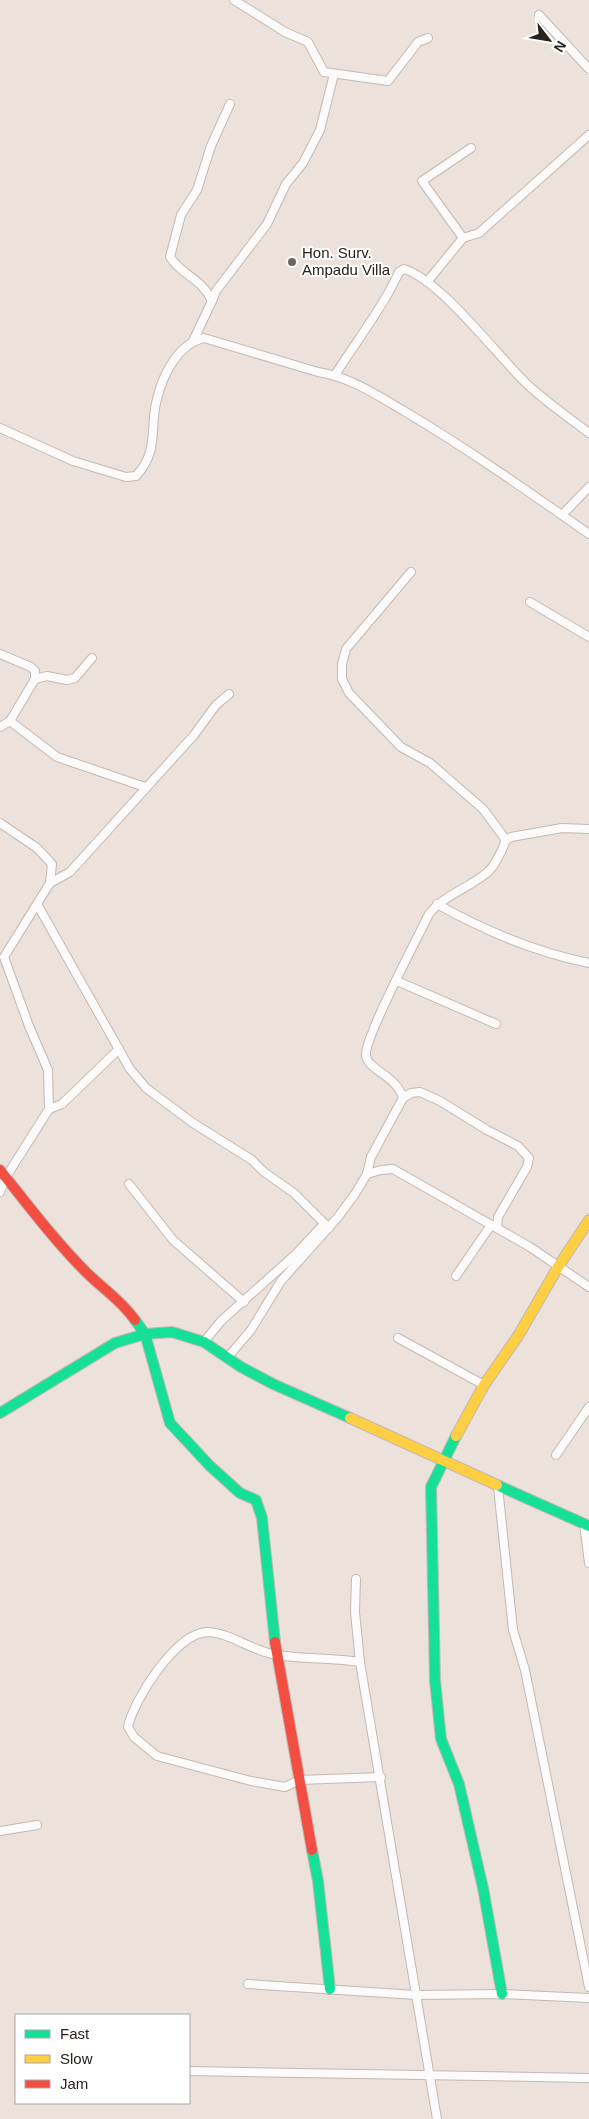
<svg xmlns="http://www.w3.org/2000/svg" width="589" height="2119" font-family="Arial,sans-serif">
  <rect width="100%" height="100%" fill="#ece1db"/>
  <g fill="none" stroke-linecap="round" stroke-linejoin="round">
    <defs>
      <g id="street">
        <path d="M234,0L285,32L308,42L324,72L388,81L418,42L428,38"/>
        <path d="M539,15L589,69"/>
        <path d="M463,238L422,181L471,148"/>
        <path d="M427,282L463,238L479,233L589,135"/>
        <path d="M212,301L216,291L267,224L286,184L303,163L320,130L334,74"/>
        <path d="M193,341L212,301C200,276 183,277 170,257L181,215L197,190L211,146L230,104"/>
        <path d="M335,375C357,340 382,309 399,272L404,269C441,280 498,357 529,386C548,403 569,418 589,433"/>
        <path d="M0,428L73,461L126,477L136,476C160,450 149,427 157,399C163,374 178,344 204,338L318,372C350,377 377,395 404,411C468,449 529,492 589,534"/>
        <path d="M562,515L589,487"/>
        <path d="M411,572L346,649L342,664V679L349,693L401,747L430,763L483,809L506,840"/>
        <path d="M530,602L589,637"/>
        <path d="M0,654L31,667L35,671V679L10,721L0,727"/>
        <path d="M35,679L47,676L67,680L75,678L92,658"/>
        <path d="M229,694L216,705L194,735L70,872L50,883L37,904L130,1069L146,1088L193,1123L252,1160L264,1172L294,1193L329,1228"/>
        <path d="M10,721L57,757L145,787"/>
        <path d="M0,823L37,848L52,864L50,883"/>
        <path d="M37,904L4,957L29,1026L48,1070L49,1109"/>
        <path d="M437,904C485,931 535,952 589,963"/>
        <path d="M397,981L496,1024"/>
        <path d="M403,1098L411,1093L420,1092L440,1101L487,1130L518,1146L529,1158L527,1167L498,1217L497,1228"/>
        <path d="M367,1174L381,1170L393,1169L530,1247L589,1287"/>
        <path d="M129,1184L173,1240L244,1302"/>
        <path d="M0,1192L6,1177L49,1109L62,1104L119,1049"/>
        <path d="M456,1276L491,1225"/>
        <path d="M398,1338L484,1385"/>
        <path d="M204,1342L221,1321L296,1254L324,1224"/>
        <path d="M228,1357L251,1330L281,1281L338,1217L355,1194L367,1174L371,1157L403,1098C396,1075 369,1071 366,1056C363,1040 419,935 429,914C445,894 470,888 489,871C497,863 502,850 506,840L511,837L562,828L589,829"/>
        <path d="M556,1455L589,1407"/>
        <path d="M498,1487L513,1630L525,1670L589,1987"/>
        <path d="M584,1524L589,1563"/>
        <path d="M356,1579L355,1612L360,1662L437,2119"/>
        <path d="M360,1662C331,1657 301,1660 273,1654C251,1650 230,1633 208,1632C176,1632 133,1701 128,1727L134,1737L157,1756L251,1781L285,1787L299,1780L381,1777"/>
        <path d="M0,1831L37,1825"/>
        <path d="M248,1984L416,1995L502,1994L589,1998"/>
        <path d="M189,2071L589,2078"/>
      </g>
      <g id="fast">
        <path d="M135,1320L145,1334L170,1423L210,1466L240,1493L256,1500L262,1518L275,1642"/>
        <path d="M0,1413L115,1343L145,1334L172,1332L204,1342L241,1367L273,1384L350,1418"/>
        <path d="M456,1436L431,1487L435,1680L441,1739L459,1784L483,1888L502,1994"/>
        <path d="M497,1485L589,1526"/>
        <path d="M312,1850L318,1881L330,1989"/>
      </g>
      <g id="slow">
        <path d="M350,1418L497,1485"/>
        <path d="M456,1436L484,1385L518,1336L558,1267L589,1220"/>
      </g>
      <g id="jam">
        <path d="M0,1170C28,1205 55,1241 86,1272C103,1289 121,1300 135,1320"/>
        <path d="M275,1642L312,1850"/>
      </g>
    </defs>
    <use href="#street" stroke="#c2b9b4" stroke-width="10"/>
    <use href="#fast" stroke="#c2b9b4" stroke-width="12"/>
    <use href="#slow" stroke="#c2b9b4" stroke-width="12"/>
    <use href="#jam" stroke="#c2b9b4" stroke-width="12"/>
    <use href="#street" stroke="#fcfafa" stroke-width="8"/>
    <use href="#fast" stroke="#16e098" stroke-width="10"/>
    <use href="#slow" stroke="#ffcf43" stroke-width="10"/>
    <use href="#jam" stroke="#f24e42" stroke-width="10"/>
  </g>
  <circle fill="#6d6460" stroke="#fff" stroke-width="2" cx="292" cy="262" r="5"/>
  <g text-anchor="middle" stroke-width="4" stroke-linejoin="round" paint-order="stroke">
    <g font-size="15" fill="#28211d" stroke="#fff" text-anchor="start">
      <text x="302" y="258">Hon. Surv.<tspan x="302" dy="17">Ampadu Villa</tspan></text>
    </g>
  </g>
  <rect x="15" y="2014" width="175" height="90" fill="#ffffff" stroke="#a9a6a5"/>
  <rect x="25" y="2030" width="25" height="8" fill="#16e098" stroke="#a9a6a5"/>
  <text x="60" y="2039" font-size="15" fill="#28211d">Fast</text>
  <rect x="25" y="2055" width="25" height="8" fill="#ffcf43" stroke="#a9a6a5"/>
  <text x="60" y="2064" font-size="15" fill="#28211d">Slow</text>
  <rect x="25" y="2080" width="25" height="8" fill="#f24e42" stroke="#a9a6a5"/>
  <text x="60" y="2089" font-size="15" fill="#28211d">Jam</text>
  <g transform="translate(549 40) rotate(121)" stroke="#ffffff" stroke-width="4" paint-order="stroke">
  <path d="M0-4L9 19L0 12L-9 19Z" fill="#28211d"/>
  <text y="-8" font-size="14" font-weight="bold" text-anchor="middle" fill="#28211d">N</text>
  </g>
</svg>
